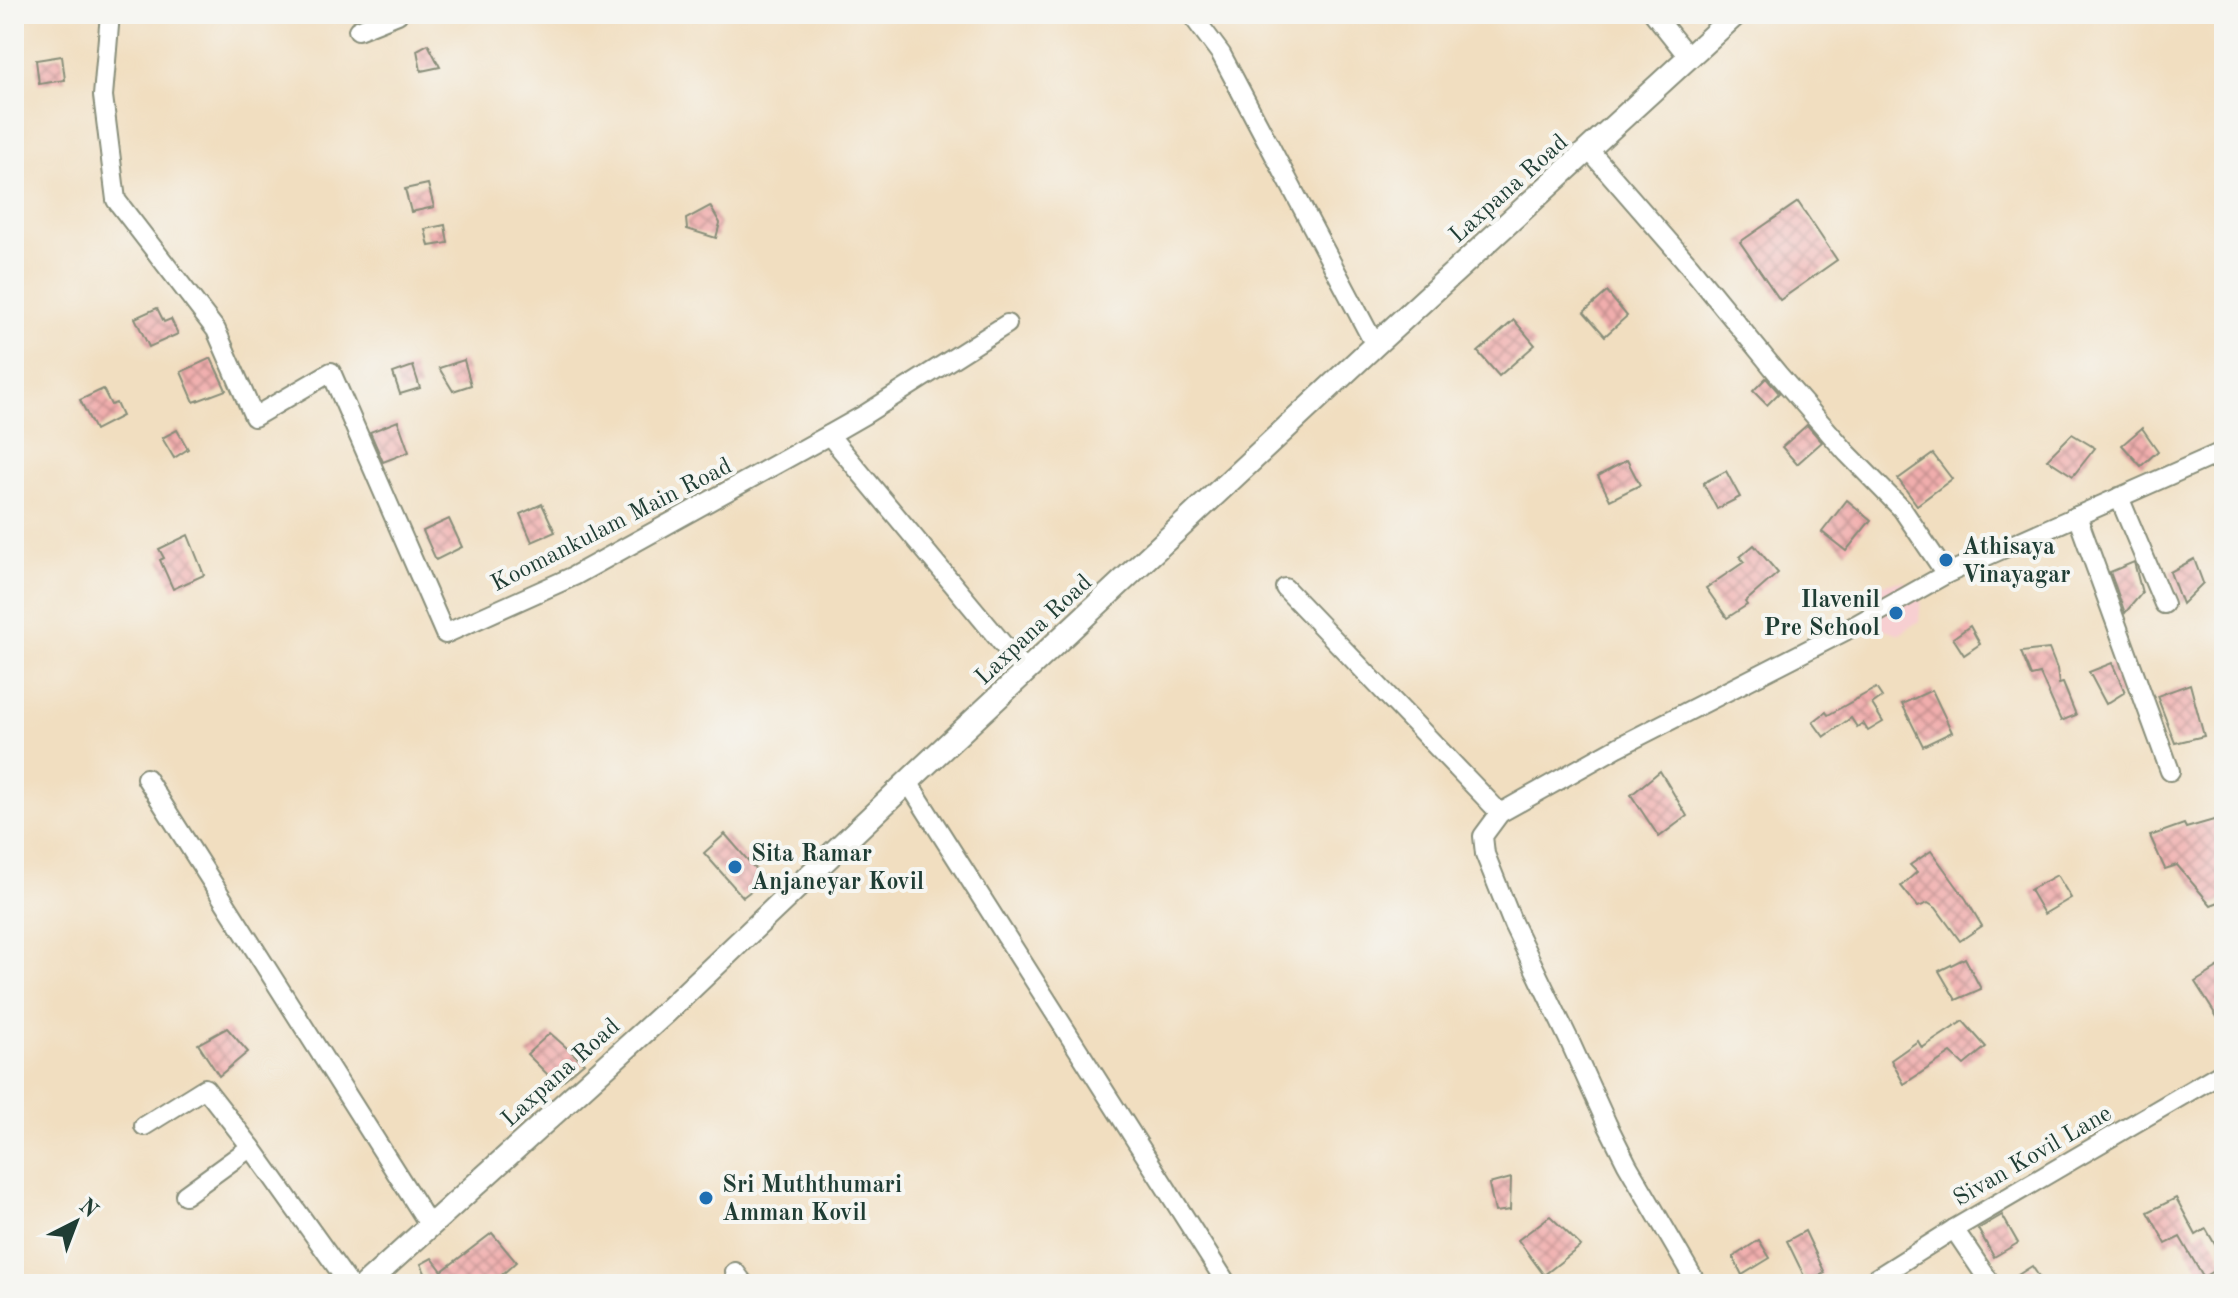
<svg xmlns="http://www.w3.org/2000/svg" width="2238" height="1298" font-family="'Old Standard TT',serif">
  <defs>
    <pattern id="building-cross-hatch" width="8" height="8" patternUnits="userSpaceOnUse" patternTransform="scale(2)"><rect width="8" height="8" fill="#f1aead"/><path d="M0 0l8 8M0 8l8-8" fill="none" stroke="#c38f8e"/></pattern>
  </defs>
  <rect width="100%" height="100%" fill="#f6f6f2"/>
  <filter id="ink" filterUnits="userSpaceOnUse"><feTurbulence type="fractalNoise" baseFrequency=".0125" numOctaves="2"/><feDisplacementMap in="SourceGraphic" scale="16" xChannelSelector="R" yChannelSelector="G"/><feConvolveMatrix kernelMatrix="1 2 1 2 8 2 1 2 1" color-interpolation-filters="sRGB"/></filter>
  <filter id="wash" filterUnits="userSpaceOnUse"><feTurbulence type="fractalNoise" baseFrequency=".006" numOctaves="4" result="noise"/><feDisplacementMap in="SourceGraphic" scale="32" xChannelSelector="R" yChannelSelector="G"/><feGaussianBlur stdDeviation="1.8" result="paint"/><feColorMatrix in="noise" values="0 0 0 0 0 0 0 0 0 0 0 0 0 0 0 0 0 1.4 0 .05"/><feComposite in="paint" operator="in"/></filter>
  <g filter="url(#wash)">
    <rect width="100%" height="100%" fill="#f1dec0"/>
    <path fill="#f7cfd1" d="M1904,581L1921,597L1919,621L1900,634L1877,627L1868,605L1880,584Z"/>
    <g id="blocks">
      <g fill="url(#building-cross-hatch)">
        <path d="M428,44L440,67L421,71L417,50Z"/>
        <path d="M62,56L65,80L39,84L36,60Z"/>
        <path d="M428,184L434,207L411,212L405,189Z"/>
        <path d="M1798,202L1837,260L1780,300L1740,242Z"/>
        <path d="M710,206L720,223L716,238L687,229L686,219Z"/>
        <path d="M445,225L448,243L429,246L425,229Z"/>
        <path d="M1607,292L1627,316L1605,336L1584,312Z"/>
        <path d="M157,308L164,322L171,319L178,334L149,347L135,318Z"/>
        <path d="M1514,320L1535,345L1499,376L1478,352Z"/>
        <path d="M211,358L226,390L194,402L181,372Z"/>
        <path d="M464,360L471,385L453,391L439,368Z"/>
        <path d="M413,366L420,388L400,394L393,373Z"/>
        <path d="M1766,378L1779,393L1767,405L1753,391Z"/>
        <path d="M103,389L111,405L116,403L122,416L95,430L80,400Z"/>
        <path d="M398,421L409,452L383,462L370,432Z"/>
        <path d="M1807,425L1822,442L1797,464L1782,447Z"/>
        <path d="M2142,428L2158,451L2141,466L2122,445Z"/>
        <path d="M177,430L188,449L174,458L162,438Z"/>
        <path d="M2072,434L2095,448L2073,476L2047,459Z"/>
        <path d="M1933,454L1952,479L1917,505L1898,479Z"/>
        <path d="M1627,460L1640,485L1610,500L1598,476Z"/>
        <path d="M1726,471L1740,497L1717,509L1703,483Z"/>
        <path d="M1847,500L1871,520L1846,551L1822,532Z"/>
        <path d="M542,504L555,532L532,542L520,514Z"/>
        <path d="M449,519L462,547L436,560L423,531Z"/>
        <path d="M188,535L204,575L173,589L160,560L164,558L159,549Z"/>
        <path d="M1754,545L1778,573L1745,602L1747,605L1727,618L1706,588L1744,562L1740,557Z"/>
        <path d="M2194,559L2203,583L2182,604L2170,572Z"/>
        <path d="M2134,562L2142,593L2125,613L2110,572Z"/>
        <path d="M1970,626L1980,644L1964,655L1953,638Z"/>
        <path d="M2049,649L2057,669L2059,684L2063,683L2076,715L2061,721L2040,674L2031,676L2021,652Z"/>
        <path d="M2112,663L2125,692L2106,704L2089,672Z"/>
        <path d="M2190,684L2204,736L2175,743L2157,696Z"/>
        <path d="M1876,688L1882,697L1872,704L1883,722L1868,731L1863,723L1857,727L1851,718L1824,737L1813,722L1826,712L1828,715Z"/>
        <path d="M1932,690L1952,732L1923,746L1902,704Z"/>
        <path d="M1660,771L1687,816L1659,837L1631,795Z"/>
        <path d="M2224,817V900L2211,905L2177,865L2165,869L2150,836L2184,824L2186,828Z"/>
        <path d="M725,834L765,880L743,897L704,853Z"/>
        <path d="M1931,851L1966,899L1982,926L1960,941L1936,908L1928,903L1918,907L1901,886L1917,872L1910,865Z"/>
        <path d="M2057,875L2071,898L2044,914L2030,890Z"/>
        <path d="M1965,958L1981,989L1956,1000L1939,971Z"/>
        <path d="M2224,964V1028L2195,982Z"/>
        <path d="M1963,1021L1986,1047L1964,1065L1951,1053L1904,1084L1891,1060L1918,1041L1922,1048Z"/>
        <path d="M227,1028L248,1052L219,1076L198,1044Z"/>
        <path d="M550,1033L584,1063L558,1085L527,1054Z"/>
        <path d="M1511,1178L1510,1210L1495,1212L1489,1184Z"/>
        <path d="M2176,1198L2196,1235L2206,1229L2224,1260V1265L2203,1277L2180,1237L2166,1244L2148,1212Z"/>
        <path d="M2002,1215L2018,1243L1994,1257L1978,1229Z"/>
        <path d="M1550,1216L1581,1246L1544,1275L1518,1240Z"/>
        <path d="M1805,1231L1825,1273L1807,1282L1787,1241Z"/>
        <path d="M492,1233L516,1262L492,1284H426L429,1282L421,1264L432,1258L442,1271Z"/>
        <path d="M1759,1240L1770,1258L1742,1275L1733,1257Z"/>
        <path d="M2032,1266L2044,1284H2004Z"/>
      </g>
    </g>
  </g>
  <g filter="url(#ink)">
    <use href="#blocks" fill-opacity="0" stroke="#888e7a" stroke-width="2"/>
    <g fill="none" stroke-linecap="round" stroke-linejoin="round">
      <defs>
        <g id="minor">
          <path d="M110,14L103,96L116,200L216,330L254,417L331,372L445,634L574,576L829,435L864,415L1007,324"/>
          <path d="M1191,14L1221,54L1375,345"/>
          <path d="M1654,14L1689,58"/>
          <path d="M358,30L398,14"/>
          <path d="M1589,150L1689,265L1778,374L1847,453L1902,509L1946,574"/>
          <path d="M829,435L1026,672"/>
          <path d="M2119,497L2164,604"/>
          <path d="M2077,516L2170,771"/>
          <path d="M1285,588L1500,813"/>
          <path d="M146,778L430,1226"/>
          <path d="M908,782L1227,1284"/>
          <path d="M144,1126L205,1088L251,1147"/>
          <path d="M185,1195L251,1147L349,1284"/>
          <path d="M1954,1229L1991,1284"/>
          <path d="M735,1272L744,1284"/>
          <path d="M1697,1284L1627,1164L1607,1124L1570,1042L1513,924L1485,854L1483,836L1500,813L1618,747L1845,631L1946,574L2224,451"/>
          <path d="M1867,1284L1954,1229L2224,1071"/>
        </g>
        <path id="tertiary" d="M366,1284L667,1011L917,773L1375,345L1736,14"/>
      </defs>
      <use href="#minor" stroke="#888e7a" stroke-width="22"/>
      <use href="#tertiary" stroke="#888e7a" stroke-width="26"/>
      <use href="#minor" stroke="#fff" stroke-width="18"/>
      <use href="#tertiary" stroke="#fff" stroke-width="22"/>
    </g>
  </g>
  <g fill="#1f6fb2" stroke="#f6f6f2" stroke-width="3">
    <circle cx="1946" cy="560" r="8"/>
    <circle cx="1896" cy="613" r="8"/>
    <circle cx="735" cy="867" r="8"/>
    <circle cx="706" cy="1198" r="8"/>
  </g>
  <g text-anchor="middle" stroke-width="8" stroke-linejoin="round" paint-order="stroke">
    <g font-size="24" fill="#1f3d34" stroke="#f6f6f2">
      <text transform="translate(1508 188) rotate(-42)" y="8">Laxpana Road</text>
      <text transform="translate(611 524) rotate(-27)" y="8">Koomankulam Main Road</text>
      <text transform="translate(1033 629) rotate(-43)" y="8">Laxpana Road</text>
      <text transform="translate(560 1072) rotate(-42)" y="8">Laxpana Road</text>
      <text transform="translate(2032 1155) rotate(-30)" y="8">Sivan Kovil Lane</text>
    </g>
    <g font-size="24" font-weight="bold" fill="#1f3d34" stroke="#f6f6f2" text-anchor="start">
      <text x="1962" y="554">Athisaya<tspan x="1962" dy="28">Vinayagar</tspan></text>
      <text x="1880" y="607" text-anchor="end">Ilavenil<tspan x="1880" dy="28">Pre School</tspan></text>
      <text x="751" y="861">Sita Ramar<tspan x="751" dy="28">Anjaneyar Kovil</tspan></text>
      <text x="722" y="1192">Sri Muththumari<tspan x="722" dy="28">Amman Kovil</tspan></text>
    </g>
  </g>
  <rect width="2238" height="1298" fill="none" stroke="#f6f6f2" stroke-width="48"/>
  <g transform="translate(76 1222) rotate(42)" stroke="#f6f6f2" stroke-width="6" paint-order="stroke">
  <path d="M0-6L14 30L0 20L-14 30Z" fill="#1f3d34"/>
  <text y="-12" font-size="22" font-weight="bold" text-anchor="middle" fill="#1f3d34">N</text>
  </g>
</svg>
